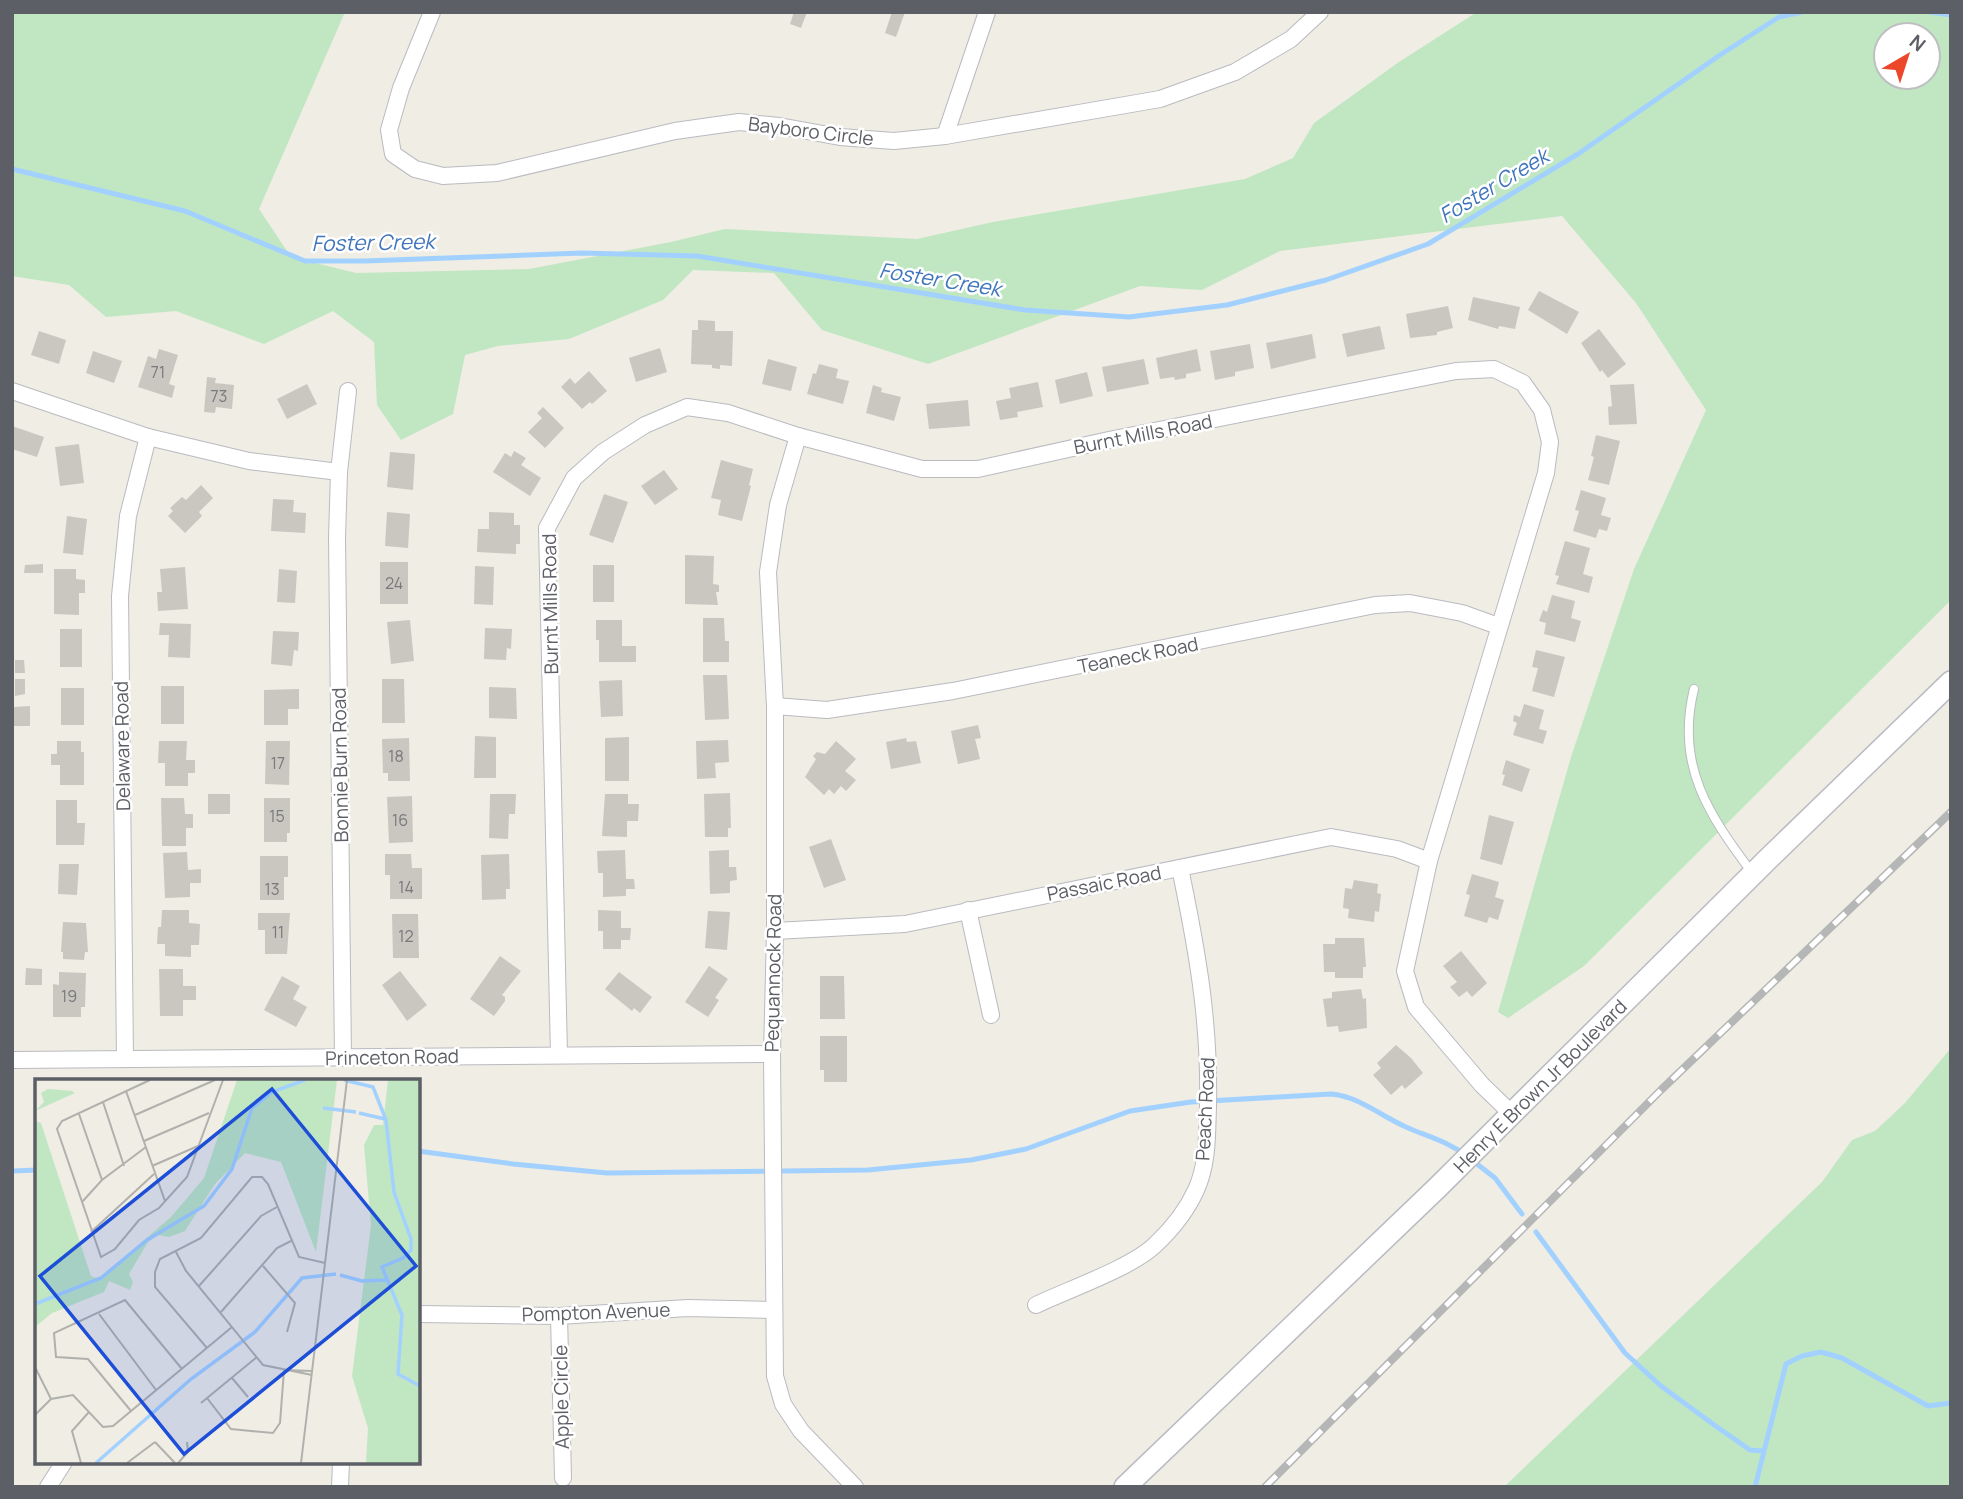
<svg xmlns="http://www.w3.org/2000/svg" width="1963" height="1499" font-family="Manrope,sans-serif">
  <rect width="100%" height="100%" fill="#efede4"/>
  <g fill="#c0e7c2" fill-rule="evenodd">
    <path d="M12,12H345L259,209L291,257L356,273L529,269L671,242L725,229L917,239L993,222L1245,179L1293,158L1314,123L1399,62L1477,12H1951V600L1584,966L1508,1018L1498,1012L1571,757L1634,569L1706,410L1636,303L1562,216L1280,251L1202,290L1140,286L928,364L822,330L774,273L693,270L663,300L569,339L498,346L465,355L453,414L401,440L377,405L374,342L333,311L264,344L176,311L106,317L69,285L12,276ZM1886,35H1928V77H1886Z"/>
    <path d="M1951,1048V1487H1504L1822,1182L1852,1140L1875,1131L1905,1103Z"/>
  </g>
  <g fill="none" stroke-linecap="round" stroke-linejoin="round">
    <g stroke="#a3d1ff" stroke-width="5">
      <path d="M1930,12L1951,15"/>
      <path d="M12,169L185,211L305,261H365L582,253L697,256L1025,310L1129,317L1227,305L1326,280L1428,244L1578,154L1720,55L1779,17L1802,12"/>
      <path d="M418,1151L513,1164L607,1173L868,1170L971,1160L1026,1149L1130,1111L1191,1102L1331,1094C1358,1096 1381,1116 1406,1127C1426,1136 1447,1141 1465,1155"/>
      <path d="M1472,1160L1495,1178L1522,1214"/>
      <path d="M12,1171L37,1170"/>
      <path d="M1536,1232L1625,1353L1661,1386L1717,1427L1750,1450L1763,1451"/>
      <path d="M1755,1487L1786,1364L1802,1356L1821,1352L1842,1358L1928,1406L1951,1403"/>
    </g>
  </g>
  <g fill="#cac7c1">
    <path d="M794,12H807L801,28L790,24Z"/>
    <path d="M892,12H905L896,37L885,33Z"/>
    <path d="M1539,291L1579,312L1567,334L1528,310Z"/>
    <path d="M1473,297L1520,307L1515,329L1499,326L1498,329L1468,320Z"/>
    <path d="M1448,306L1453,328L1437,332V335L1410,338L1406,314Z"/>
    <path d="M698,320L715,321V331H733L732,366L720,365V369L712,368V365L691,364L692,330H698Z"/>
    <path d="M1380,326L1385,349L1347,357L1342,334Z"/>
    <path d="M1599,329L1626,364L1608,378L1602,370L1600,372L1581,343Z"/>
    <path d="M39,331L66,340L59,364L31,355Z"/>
    <path d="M1312,334L1316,358L1271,369L1266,343Z"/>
    <path d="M1250,344L1254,368L1235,372V376L1215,380L1210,351Z"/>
    <path d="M660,348L667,372L636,382L629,358Z"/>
    <path d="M159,349L178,355L169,384L175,386L172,398L138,387L148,356L156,359Z"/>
    <path d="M1197,349L1201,371L1186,374V378L1175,380L1174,377L1160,379L1156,358Z"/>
    <path d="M93,351L122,361L114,383L86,373Z"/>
    <path d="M768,359L797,367L791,391L762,384Z"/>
    <path d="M1144,359L1149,384L1107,392L1102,367Z"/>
    <path d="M819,364L838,369L836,378L849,381L843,404L807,394L813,373L816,374Z"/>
    <path d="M589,371L607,391L592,404L590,402L582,409L561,387L570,378L575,384Z"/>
    <path d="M1087,372L1093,396L1060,404L1055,380Z"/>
    <path d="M207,377L216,378L215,383L234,385L232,409L216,407L215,413L204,412Z"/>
    <path d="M1038,382L1043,407L1017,412L1018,417L1000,420L996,401L1011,398L1009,388Z"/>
    <path d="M307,384L317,404L287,419L277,399Z"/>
    <path d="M1634,384L1637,424L1609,425L1608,407L1612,406L1610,385Z"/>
    <path d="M873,385L882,388L881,392L901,397L894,421L866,413Z"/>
    <path d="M968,400L970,426L929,429L926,404Z"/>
    <path d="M543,407L564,428L545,448L528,432L542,418L537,413Z"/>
    <path d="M12,426L44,437L37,457L12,449Z"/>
    <path d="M1596,435L1620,441L1609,485L1588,480L1594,457L1591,456Z"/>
    <path d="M79,444L84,483L60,486L55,447Z"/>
    <path d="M514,451L526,458L521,465L541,478L530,496L493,472L505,453L511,457Z"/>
    <path d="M390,452L415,454L413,490L387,487Z"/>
    <path d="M721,460L753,469L749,485L751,486L742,521L718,515L721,500L711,498Z"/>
    <path d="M664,470L678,489L655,505L641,486Z"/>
    <path d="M201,485L213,498L199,512L202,516L185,533L168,516L173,511L170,508L182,497L186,500Z"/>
    <path d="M1581,490L1606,498L1601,515L1611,518L1607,531L1599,529L1596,538L1573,531L1579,511L1575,510Z"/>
    <path d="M604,494L628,502L613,543L589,535Z"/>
    <path d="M273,499L294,500L293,512L306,513L305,533L271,531Z"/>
    <path d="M387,512L410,514L408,548L385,546Z"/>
    <path d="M489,512L514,513V525H520V544H516V554L477,552L478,529H489Z"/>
    <path d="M67,516L87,519L83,555L63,553Z"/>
    <path d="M1565,541L1590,548L1583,574L1593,577L1589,593L1556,584L1559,576L1555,575Z"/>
    <path d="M685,555L714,556L713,584L719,585V592H716L718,605L685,604Z"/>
    <rect x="380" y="562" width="28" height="42"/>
    <path d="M43,564V573H24L25,565Z"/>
    <rect x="593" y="565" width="21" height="37"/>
    <path d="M475,566L494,567L493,605L474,604Z"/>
    <path d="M185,567L188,609L158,611L157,592H162L160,569Z"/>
    <path d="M54,569H76V579L85,580V593H79V615L54,614Z"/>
    <path d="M279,569L297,571L295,603L277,602Z"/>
    <path d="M1552,595L1575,601L1571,618L1581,621L1575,642L1544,634L1546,623L1539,621L1543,610L1547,612Z"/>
    <path d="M703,618H724L725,641H729V662H703Z"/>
    <path d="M410,620L414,661L391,664L387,622Z"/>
    <path d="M596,620H622V646H636V662H599V640H596Z"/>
    <path d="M160,623L191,624L190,658L168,657L169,635H159Z"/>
    <path d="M485,628L512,629L511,649L507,648L506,660L484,659Z"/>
    <rect x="60" y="629" width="22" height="38"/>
    <path d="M273,631L299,632L298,651L294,650L292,666L271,664Z"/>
    <path d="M1536,650L1565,657L1554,697L1532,691L1538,668L1532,667Z"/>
    <path d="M15,660H24L25,673H15Z"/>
    <path d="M703,675H727L729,719L705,720Z"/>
    <path d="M15,679H25V694L15,696Z"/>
    <path d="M382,679H404L405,723H382Z"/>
    <path d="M622,680L623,716L601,717L599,681Z"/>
    <rect x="161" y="686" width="23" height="38"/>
    <path d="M489,687L516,688L517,719L489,718Z"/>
    <rect x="61" y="688" width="23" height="37"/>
    <path d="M299,689V709H288V725H264V690Z"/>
    <path d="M1524,704L1544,710L1539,729L1547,731L1543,744L1513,735L1517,723L1513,721L1514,715L1520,717Z"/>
    <path d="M30,706V726H14V707Z"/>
    <path d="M978,725L981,738L975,739L980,759L958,764L951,731Z"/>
    <path d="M475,736L496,737V778H474Z"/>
    <path d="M629,737V781H605V738Z"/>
    <path d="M409,738L410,781H388V773H383L382,739Z"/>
    <path d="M906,738L907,742L916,741L921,763L891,769L886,742Z"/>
    <path d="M728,740L729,762L715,763L716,778L697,779L696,741Z"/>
    <path d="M57,741H81V752H84V785H60V765H51V754H57Z"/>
    <path d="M159,741H187L186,760H195V773H188V786H165V763H158Z"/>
    <path d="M266,741H290L289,785L265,784Z"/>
    <path d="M836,741L856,759L845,771L856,780L846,791L841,786L834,794L829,789L824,795L805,777L816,759L813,756L817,752L825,754Z"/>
    <path d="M1506,760L1530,769L1522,792L1502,785L1505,775L1502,774Z"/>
    <path d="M730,793L731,828H728V837H705L704,794Z"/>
    <rect x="208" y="794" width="22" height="20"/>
    <path d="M490,794H516L515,814H509L508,839L489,838Z"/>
    <path d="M605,794H628V804H639L638,821H627V837L602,836Z"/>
    <path d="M412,796L413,842L389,843L387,797Z"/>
    <path d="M161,798H184L185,814H193V828H186V846H162Z"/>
    <path d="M264,798H290V833H287V842H264Z"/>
    <path d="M56,800H77V823H85L84,845H56Z"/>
    <path d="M1489,815L1514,822L1502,865L1480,859Z"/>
    <path d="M831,839L846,880L824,888L809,847Z"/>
    <path d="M625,850L626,879H634L635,889H626V896L603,897V873H598L597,851Z"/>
    <path d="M729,850V867H736L737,880L730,881V893L710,894L709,851Z"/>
    <path d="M187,852L188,870L201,869V883H190V897L165,898L163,853Z"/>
    <path d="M385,854H411L412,868H422V899H390V875H385Z"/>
    <path d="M509,854L510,889H506V899L482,900L481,855Z"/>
    <path d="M260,856H288V877H284V900H260Z"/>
    <path d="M59,864H79L77,895L58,894Z"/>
    <path d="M1472,874L1499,882L1495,897L1504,900L1498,920L1489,917L1487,923L1464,916L1470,895L1466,894Z"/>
    <path d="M1354,880L1378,884L1377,893L1381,894L1379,912L1375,911L1374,922L1348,918L1349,909L1343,908L1345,888L1352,889Z"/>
    <path d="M162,910H189V923L200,924L199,945H191V957L165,956V944H157L158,927H161Z"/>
    <path d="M598,910L621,911V928H631L630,940H621V949H603V931H598Z"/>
    <path d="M708,911L730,912L727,950L705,948Z"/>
    <path d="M258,913H290L287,954H265V930H258Z"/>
    <path d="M392,914H418L419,958H393Z"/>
    <path d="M63,922L86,923L88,952H85L84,960L63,959V952H61Z"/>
    <path d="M1335,938H1364L1366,967H1363V978H1335V972H1324L1323,944H1335Z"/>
    <path d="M1461,951L1487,983L1472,997L1467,991L1459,997L1450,987L1457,982L1443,966Z"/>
    <path d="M500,956L521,971L502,995L505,997V1001L494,1016L470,999Z"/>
    <path d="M709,966L728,979L715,998L719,1000L708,1017L685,1002Z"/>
    <path d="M26,968L42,969V985H25Z"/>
    <path d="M159,969H183V986H196V1000H183V1016H160Z"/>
    <path d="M400,971L427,1005L407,1021L382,985Z"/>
    <path d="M59,972L86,973L85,1007H81V1017H53V984L59,985Z"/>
    <path d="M619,972L652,997L640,1013L634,1008L632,1011L605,989Z"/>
    <path d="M282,976L300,986L293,999L307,1007L296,1027L264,1010Z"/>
    <path d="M820,976H844L845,1019H820Z"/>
    <path d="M1361,989L1363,999L1366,998L1367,1028L1339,1032L1338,1026L1327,1027L1323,999L1332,998V992Z"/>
    <path d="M820,1036H847V1082H824V1070H820Z"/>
    <path d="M1396,1045L1411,1058L1423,1073L1405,1089L1402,1085L1391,1095L1373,1075L1381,1068L1377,1063Z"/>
  </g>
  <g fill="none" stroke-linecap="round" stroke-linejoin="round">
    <defs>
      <path id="lane" d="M1694,689C1675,766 1709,815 1753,874"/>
      <g id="street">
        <path d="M432,12L401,88L389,130L393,154L415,169L443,176L497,173L675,131L739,122L779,126L840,137L894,141L945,136L1160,99L1235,72L1291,39L1320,12"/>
        <path d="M945,136L987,12"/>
        <path d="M12,391L148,437L249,461L339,472L337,538L343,1058"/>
        <path d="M798,436L778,505L768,572L775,706V931L772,1054L775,1376L783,1404L801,1431L855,1487"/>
        <path d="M339,472L348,391"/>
        <path d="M775,706L827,710L953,691L1375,605L1410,603L1462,613L1498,626"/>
        <path d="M968,910L991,1015"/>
        <path d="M775,931L905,924L1331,837L1397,849L1429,861"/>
        <path d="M559,1055L547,528L574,478L603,452L645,425L687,407L728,413L798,436L922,469H978L1109,440L1456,371L1494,369L1523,383L1542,410L1550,442L1546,473L1429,861L1405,971L1416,1007L1482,1085L1512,1114"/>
        <path d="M125,1059L120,596L128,516L148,437"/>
        <path d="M12,1060L772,1054"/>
        <path d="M1036,1305C1067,1290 1131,1268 1155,1245C1171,1230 1187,1210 1196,1190C1208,1164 1207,1134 1208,1106C1210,1021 1197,950 1180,868"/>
        <path d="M418,1314L559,1316L688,1308L773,1310"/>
        <path d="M559,1316L563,1478"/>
        <path d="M48,1487L64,1462"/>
        <path d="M340,1487L341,1462"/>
      </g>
      <path id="secondary" d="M1125,1487L1437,1188L1769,858L1951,682"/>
    </defs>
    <use href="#lane" stroke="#b9bbc0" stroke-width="10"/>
    <use href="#street" stroke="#b9bbc0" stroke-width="18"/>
    <use href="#secondary" stroke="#b9bcc2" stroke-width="24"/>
    <use href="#lane" stroke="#fff" stroke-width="8"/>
    <use href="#street" stroke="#fff" stroke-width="16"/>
    <use href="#secondary" stroke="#fff" stroke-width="21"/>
    <defs>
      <path id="rail" d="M1265,1487L1661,1090L1951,812"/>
    </defs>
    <use href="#rail" stroke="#b5b6b6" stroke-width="8"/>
    <use href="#rail" stroke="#fff" stroke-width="5" stroke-dasharray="16" stroke-linecap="butt"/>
  </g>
  <g text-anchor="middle" stroke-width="5" stroke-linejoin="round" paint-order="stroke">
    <g font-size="16" fill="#78797c">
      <text x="158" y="378">71</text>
      <text x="219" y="402">73</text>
      <text x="394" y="589">24</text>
      <text x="396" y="762">18</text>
      <text x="278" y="769">17</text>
      <text x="277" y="822">15</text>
      <text x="400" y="826">16</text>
      <text x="406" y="893">14</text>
      <text x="272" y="895">13</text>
      <text x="278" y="938">11</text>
      <text x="406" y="942">12</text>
      <text x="69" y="1002">19</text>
    </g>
    <g font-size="19" fill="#5c5f65" stroke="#fff">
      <text transform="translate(811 131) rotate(7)" y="7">Bayboro Circle</text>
      <text transform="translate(1143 434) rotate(-11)" y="7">Burnt Mills Road</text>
      <text transform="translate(550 604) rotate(-91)" y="7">Burnt Mills Road</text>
      <text transform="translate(1138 655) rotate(-11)" y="7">Teaneck Road</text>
      <text transform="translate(122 746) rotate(-91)" y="7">Delaware Road</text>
      <text transform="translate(340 765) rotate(-91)" y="7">Bonnie Burn Road</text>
      <text transform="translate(1104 883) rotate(-11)" y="7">Passaic Road</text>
      <text transform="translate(773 973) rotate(-89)" y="7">Pequannock Road</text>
      <text transform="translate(392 1057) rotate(-1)" y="7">Princeton Road</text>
      <text transform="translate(1540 1086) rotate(-45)" y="7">Henry E Brown Jr Boulevard</text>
      <text transform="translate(1205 1109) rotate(-87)" y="7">Peach Road</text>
      <text transform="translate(596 1312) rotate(-2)" y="7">Pompton Avenue</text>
      <text transform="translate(561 1397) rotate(-91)" y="7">Apple Circle</text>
    </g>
    <g font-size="21" font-style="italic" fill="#4075bd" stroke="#fff">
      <text transform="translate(1494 186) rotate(-31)" y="7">Foster Creek</text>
      <text transform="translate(373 243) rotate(-1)" y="7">Foster Creek</text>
      <text transform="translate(940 280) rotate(9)" y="7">Foster Creek</text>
    </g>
  </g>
  <g transform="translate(35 1079)">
    <rect width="385" height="385" fill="#efede4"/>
    <path d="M202,1H302L281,173L246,83L210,74L180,105L150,152L134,158L123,156L113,163L94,195L98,203L95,211L74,202L69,213L17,234L0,248V42L6,44L56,197L64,200L136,138L169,99ZM353,1H385V384H331L333,349L317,297L336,146L329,66L339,46H348ZM13,10L37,12L40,14L0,32L9,23L6,14Z" fill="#c0e7c2"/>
    <path fill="none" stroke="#a3d1ff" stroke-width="3.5" d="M309,1L338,8L351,41L359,113L376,160V171L368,179L347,188L367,236L363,295L385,307M288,29L321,33M324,34L350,40M305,196L327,202L351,201M0,225L66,199L112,161L169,127L197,90L217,29L237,13L270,1M61,384L156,300L220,253L267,199L301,195"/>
    <path fill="none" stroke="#b0b0ad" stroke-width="2" d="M115,1L27,42L22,50L66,178L80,170L104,141L124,129L152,98L188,1M91,12L130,122M68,23L89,87M44,35L67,101M100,36L180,1M109,62L174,34M117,87L163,67M47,123L67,101L111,68M56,153L119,95M141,173L151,192L228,286L277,296M228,187L260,224L252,253M164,207L226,137L242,128M186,233L242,169L256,162M64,235L121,311M172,269L120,208V193L125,180L166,159L217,98H227L233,105L264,178L290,184M0,288L16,320M249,291L277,292M197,299L213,318M172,319L196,350L238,354L245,344L249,291M166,324L222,278M96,332L53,280L21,278L19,254L90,221L147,290M0,336L16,320L38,316L68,348L78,347L197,248M120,363L140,384M46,384L37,352L54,333M92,384L120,363M143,384L153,373L152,363M266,384L312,1"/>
    <path fill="#1d4ed8" fill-opacity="0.15" stroke="#1d4ed8" stroke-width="3.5" d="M237,10L381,187L149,375L5,197Z"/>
    <rect width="385" height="385" fill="none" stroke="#5c5f65" stroke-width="3.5"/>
  </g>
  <rect width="1963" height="1499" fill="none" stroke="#5c5f65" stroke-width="28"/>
  <g transform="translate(1907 56) rotate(39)"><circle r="33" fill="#ffffff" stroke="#bebfc1" stroke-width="2"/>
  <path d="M0-5L12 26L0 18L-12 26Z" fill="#ed472b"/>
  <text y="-10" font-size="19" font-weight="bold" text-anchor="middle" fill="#5c5f65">N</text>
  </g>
</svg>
